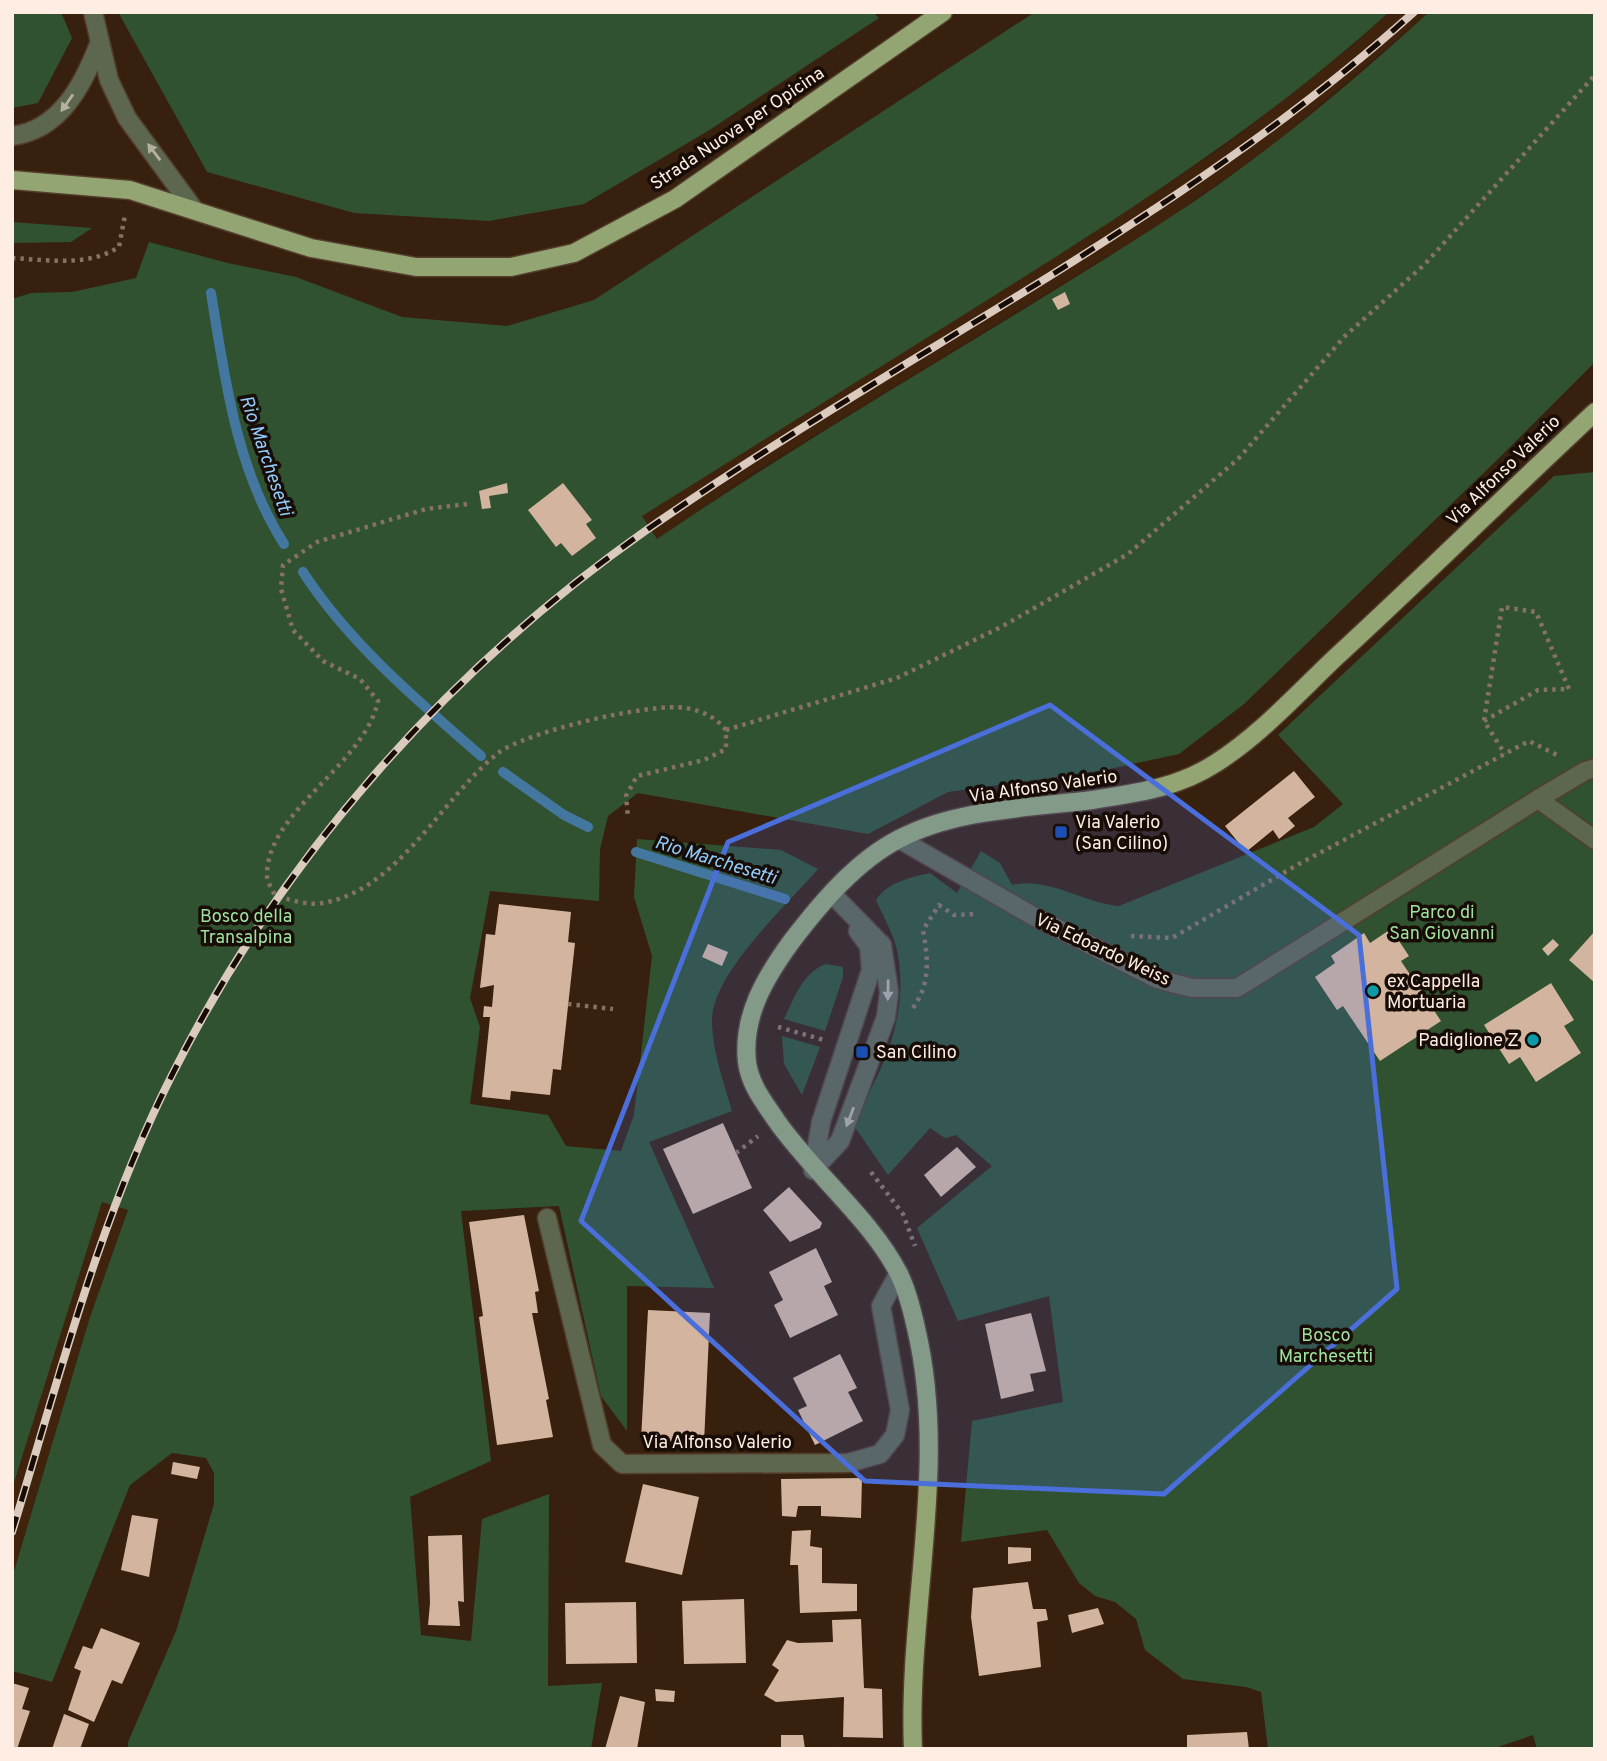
<svg xmlns="http://www.w3.org/2000/svg" width="1607" height="1761" font-family="Overpass,sans-serif">
  <rect width="100%" height="100%" fill="#37200e"/>
  <g fill="#40230c">
    <path d="M1389,12H1429L1276,142L1165,221L753,473L656,540L642,516L1070,248L1221,149L1351,47Z"/>
    <path d="M102,1201L129,1209L90,1317L12,1578V1489Z"/>
  </g>
  <g fill="#305231">
    <path d="M12,12H61L72,38L38,103L12,108Z"/>
    <path d="M118,12H873L879,18L708,131L584,204L489,221L354,213L207,172Z"/>
    <path d="M1035,12H1389C1267,123 1128,212 989,299C873,371 758,444 642,516L657,539C821,427 996,330 1163,222C1258,161 1346,88 1429,12H1595V362L1496,461L1244,704L1179,754L1105,770L948,792L868,834L638,793L608,816L600,849L599,901L490,891L470,998L480,1027L470,1104L548,1115L566,1146L621,1151L634,1115L652,956L634,897L637,839L781,850L818,869C788,904 711,974 712,1021C712,1050 724,1083 732,1111L649,1142L714,1288L627,1286V1431L601,1396L559,1206L461,1211L491,1461L410,1497L421,1635L471,1641L482,1519L549,1494L548,1686L602,1683L591,1749H128V1742L176,1631L214,1504V1473L206,1458L172,1453L130,1485L52,1682L12,1671V1578L90,1317L128,1210L102,1202L12,1489V299L31,293L72,292L136,278L149,242L228,263L296,277L402,317L507,326L594,300Z"/>
    <path d="M12,222L92,228L71,242L12,243Z"/>
    <path d="M1595,472V1749H1537L1533,1735L1492,1749H1268L1261,1692L1246,1687L1183,1679L1145,1650L1136,1619L1115,1602L1095,1596L1079,1583L1047,1530L961,1542L972,1421L1063,1402L1049,1296L958,1321L917,1228L992,1166L956,1135L945,1138L930,1128L888,1175L852,1123C884,1069 910,1015 897,950C893,933 883,916 876,900C888,882 909,878 930,873L957,893L981,851L1000,863L1012,885C1047,876 1084,903 1119,906L1314,827L1343,804L1278,735L1554,476Z"/>
    <path d="M826,964L843,967V977L825,1031L784,1019C795,997 802,973 826,964Z"/>
    <path d="M782,1036L820,1047L802,1095L784,1064Z"/>
  </g>
  <g fill="none" stroke-linecap="round" stroke-linejoin="round">
    <g stroke="#4477a0" stroke-width="10">
      <path d="M211,293C225,379 236,469 284,544"/>
      <path d="M303,572C349,643 418,701 481,756"/>
      <path d="M503,772L564,815L588,827"/>
      <path d="M636,852L785,899"/>
    </g>
  </g>
  <g fill="#d3b49e">
    <path d="M1065,292L1070,304L1058,310L1052,299Z"/>
    <path d="M507,483L508,493L489,496L491,508L482,509L479,491Z"/>
    <path d="M563,483L592,520L586,524L596,538L572,556L561,543L556,547L528,510Z"/>
    <path d="M1294,771L1315,797L1288,818L1295,826L1279,839L1273,830L1246,852L1225,826Z"/>
    <path d="M499,904L571,912L568,942L575,943L561,1070L553,1069L550,1095L511,1091L510,1100L482,1097L490,1017H483L484,1006L492,1007L494,985L480,988L486,934L495,935Z"/>
    <path d="M1391,929L1409,956L1401,961L1441,1021L1380,1061L1343,1006L1337,1010L1315,977L1335,963L1331,956L1364,933L1370,943Z"/>
    <path d="M1595,931V983L1569,960Z"/>
    <path d="M1553,939L1559,945L1548,956L1542,949Z"/>
    <path d="M708,944L728,952L722,966L702,957Z"/>
    <path d="M1551,983L1574,1020L1564,1026L1581,1053L1536,1082L1520,1057L1509,1064L1484,1025Z"/>
    <path d="M723,1123L752,1188L693,1214L663,1149Z"/>
    <path d="M957,1147L976,1167L941,1197L924,1175Z"/>
    <path d="M789,1187L822,1223L820,1228L790,1242L763,1210Z"/>
    <path d="M524,1215L539,1291L535,1292L538,1313H532L549,1399L546,1400L553,1437L497,1445L479,1317L483,1316L469,1222Z"/>
    <path d="M816,1248L832,1282L824,1286L838,1315L790,1338L774,1305L783,1300L769,1272Z"/>
    <path d="M648,1310L710,1313L704,1443L641,1440Z"/>
    <path d="M1031,1313L1046,1371L1030,1374L1034,1391L1001,1399L985,1324Z"/>
    <path d="M840,1354L857,1388L848,1392L863,1421L815,1445L798,1410L807,1406L793,1378Z"/>
    <path d="M173,1462L200,1467L197,1479L171,1474Z"/>
    <path d="M862,1478L861,1518L821,1516V1506H798L796,1517L782,1516L781,1479Z"/>
    <path d="M643,1484L699,1497L682,1575L625,1562Z"/>
    <path d="M132,1515L158,1519L149,1577L121,1570Z"/>
    <path d="M811,1530L810,1546L822,1548V1583L857,1584V1611L800,1613L798,1565H790L792,1531Z"/>
    <path d="M462,1535L464,1602L458,1601L460,1626L428,1625L430,1603L428,1536Z"/>
    <path d="M1008,1547L1031,1548V1561L1008,1564Z"/>
    <path d="M1028,1582L1033,1609H1046L1048,1620L1037,1622L1041,1667L979,1676L971,1617L973,1588Z"/>
    <path d="M744,1599L746,1663L684,1664L682,1601Z"/>
    <path d="M636,1602L637,1663L566,1664L565,1603Z"/>
    <path d="M1098,1608L1104,1624L1072,1633L1068,1615Z"/>
    <path d="M861,1619L864,1688L882,1689L883,1738L843,1737L844,1697L776,1702L764,1695L779,1670L772,1665L787,1640L798,1643L833,1642L832,1620Z"/>
    <path d="M101,1628L140,1643L122,1684L112,1680L94,1722L68,1710L81,1671L74,1668L83,1646L92,1649Z"/>
    <path d="M12,1683L29,1688L22,1709L30,1711L17,1749H12Z"/>
    <path d="M655,1689L675,1691L674,1702L656,1701Z"/>
    <path d="M620,1696L645,1702L637,1749H605Z"/>
    <path d="M64,1714L89,1724L80,1749H52Z"/>
    <path d="M1247,1732L1249,1749H1187V1735Z"/>
    <path d="M781,1735H803L805,1749H781Z"/>
  </g>
  <g fill="none" stroke-linecap="round" stroke-linejoin="round">
    <defs>
      <g id="minor">
        <path d="M93,12L109,80L127,118L193,208"/>
        <path d="M12,136C60,130 83,85 99,44"/>
        <path d="M1538,799L1595,840"/>
        <path d="M899,839L1033,916L1157,979L1192,988H1237L1538,799L1585,771L1595,768"/>
        <path d="M813,1170L840,1141L886,1017L889,992L882,945L832,894"/>
        <path d="M813,1170L821,1122L871,970L869,946L858,931"/>
        <path d="M547,1218L602,1445L622,1464L848,1463L880,1454L895,1435L900,1410L881,1306L899,1273"/>
      </g>
      <g id="major">
        <path d="M12,180L130,190L311,248L416,267H511L574,253L675,199L943,12"/>
        <path d="M913,1749C907,1609 949,1466 916,1328C912,1310 907,1290 899,1274C872,1220 812,1172 776,1120C764,1102 750,1085 747,1062C742,1016 765,978 791,942C820,904 856,861 899,839C956,809 1029,808 1092,800C1136,793 1178,788 1216,763C1260,735 1298,693 1336,657C1423,577 1508,493 1595,412"/>
      </g>
    </defs>
    <use href="#minor" stroke="#533d2c" stroke-width="21"/>
    <use href="#major" stroke="#533d2c" stroke-width="21"/>
    <g stroke="#867263" stroke-width="4.5" stroke-dasharray="3.5 5" stroke-linecap="butt">
      <path d="M12,258C48,260 88,267 119,247L125,215"/>
      <path d="M467,504L426,509L317,542L283,565L281,589L293,630L323,661L360,679L378,701C364,766 266,811 267,876C267,882 273,890 275,896C289,899 308,906 322,903C398,891 442,798 497,754C523,732 652,702 686,708C703,711 715,717 726,730V749L704,760L637,776L626,796L628,817"/>
      <path d="M1484,721L1538,690L1569,689L1536,612L1502,607L1484,721L1505,754"/>
      <path d="M726,730L897,678L1003,626L1128,554L1238,459L1345,336L1425,264L1595,75"/>
      <path d="M1131,936L1172,938L1297,865L1529,741L1561,757"/>
      <path d="M568,1004L613,1009"/>
      <path d="M913,1008C931,983 928,958 923,930L939,905L954,915L976,914"/>
      <path d="M778,1027L824,1040"/>
      <path d="M736,1153L758,1136"/>
      <path d="M871,1172L903,1214L915,1246"/>
      <path d="M832,1749H833"/>
    </g>
    <use href="#minor" stroke="#5d664e" stroke-width="18"/>
    <use href="#major" stroke="#93a573" stroke-width="18"/>
    <defs>
      <path id="rail" d="M12,1532C59,1378 99,1219 172,1075C281,858 449,668 648,529C901,353 1183,220 1414,12"/>
    </defs>
    <use href="#rail" stroke="#dbcabe" stroke-width="8"/>
    <use href="#rail" stroke="#170c06" stroke-width="5" stroke-dasharray="16" stroke-linecap="butt"/>
  </g>
  <defs><path id="oneway-solid" d="M-6-.8H1V-3.2L6.5 0L1 3.2V.8H-6Z" transform="scale(1.75)"/></defs>
  <g fill="#b5b09f">
    <use href="#oneway-solid" transform="translate(67 103) rotate(125)"/>
    <use href="#oneway-solid" transform="translate(154 152) rotate(-127)"/>
    <use href="#oneway-solid" transform="translate(888 990) rotate(91)"/>
    <use href="#oneway-solid" transform="translate(850 1117) rotate(111)"/>
  </g>
  <path fill="#4a6eda" fill-opacity="0.2" stroke="#4a6eda" stroke-width="5" stroke-linejoin="round" d="M1050,705L1359,935L1397,1289L1164,1494L865,1481L581,1221L728,842Z"/>
  <g fill="#1a4fb4" stroke="#170c06" stroke-width="2.5">
    <rect x="1054" y="825" width="14" height="14" rx="3.5"/>
    <rect x="855" y="1045" width="14" height="14" rx="3.5"/>
  </g>
  <g fill="#0f9aa8" stroke="#170c06" stroke-width="2.5">
    <circle cx="1373" cy="991" r="7"/>
    <circle cx="1533" cy="1040" r="7"/>
  </g>
  <g text-anchor="middle" stroke-width="7" stroke-linejoin="round" paint-order="stroke">
    <g font-size="18" fill="#fdede2" stroke="#170c06">
      <text transform="translate(737 128) rotate(-34)" y="6">Strada Nuova per Opicina</text>
      <text transform="translate(1503 470) rotate(-44)" y="6">Via Alfonso Valerio</text>
      <text transform="translate(1043 786) rotate(-8)" y="6">Via Alfonso Valerio</text>
      <text transform="translate(1103 949) rotate(25)" y="6">Via Edoardo Weiss</text>
      <text x="717" y="1448">Via Alfonso Valerio</text>
    </g>
    <g font-size="18" fill="#fdede2" stroke="#170c06" text-anchor="start">
      <text x="1075" y="828">Via Valerio<tspan x="1075" dy="21">(San Cilino)</tspan></text>
      <text x="1387" y="987">ex Cappella<tspan x="1387" dy="21">Mortuaria</tspan></text>
      <text x="1519" y="1046" text-anchor="end">Padiglione Z</text>
      <text x="876" y="1058">San Cilino</text>
    </g>
    <g font-size="18" fill="#9ee39f" stroke="#170c06">
      <text x="1442" y="918">Parco di<tspan x="1442" dy="21">San Giovanni</tspan></text>
      <text x="246" y="922">Bosco della<tspan x="246" dy="21">Transalpina</tspan></text>
      <text x="1326" y="1341">Bosco<tspan x="1326" dy="21">Marchesetti</tspan></text>
    </g>
    <g font-size="19" font-style="italic" fill="#91ccfd" stroke="#170c06">
      <text transform="translate(267 455) rotate(71)" y="7">Rio Marchesetti</text>
      <text transform="translate(716 859) rotate(17)" y="7">Rio Marchesetti</text>
    </g>
  </g>
  <rect width="1607" height="1761" fill="none" stroke="#fdede2" stroke-width="28"/>
</svg>
